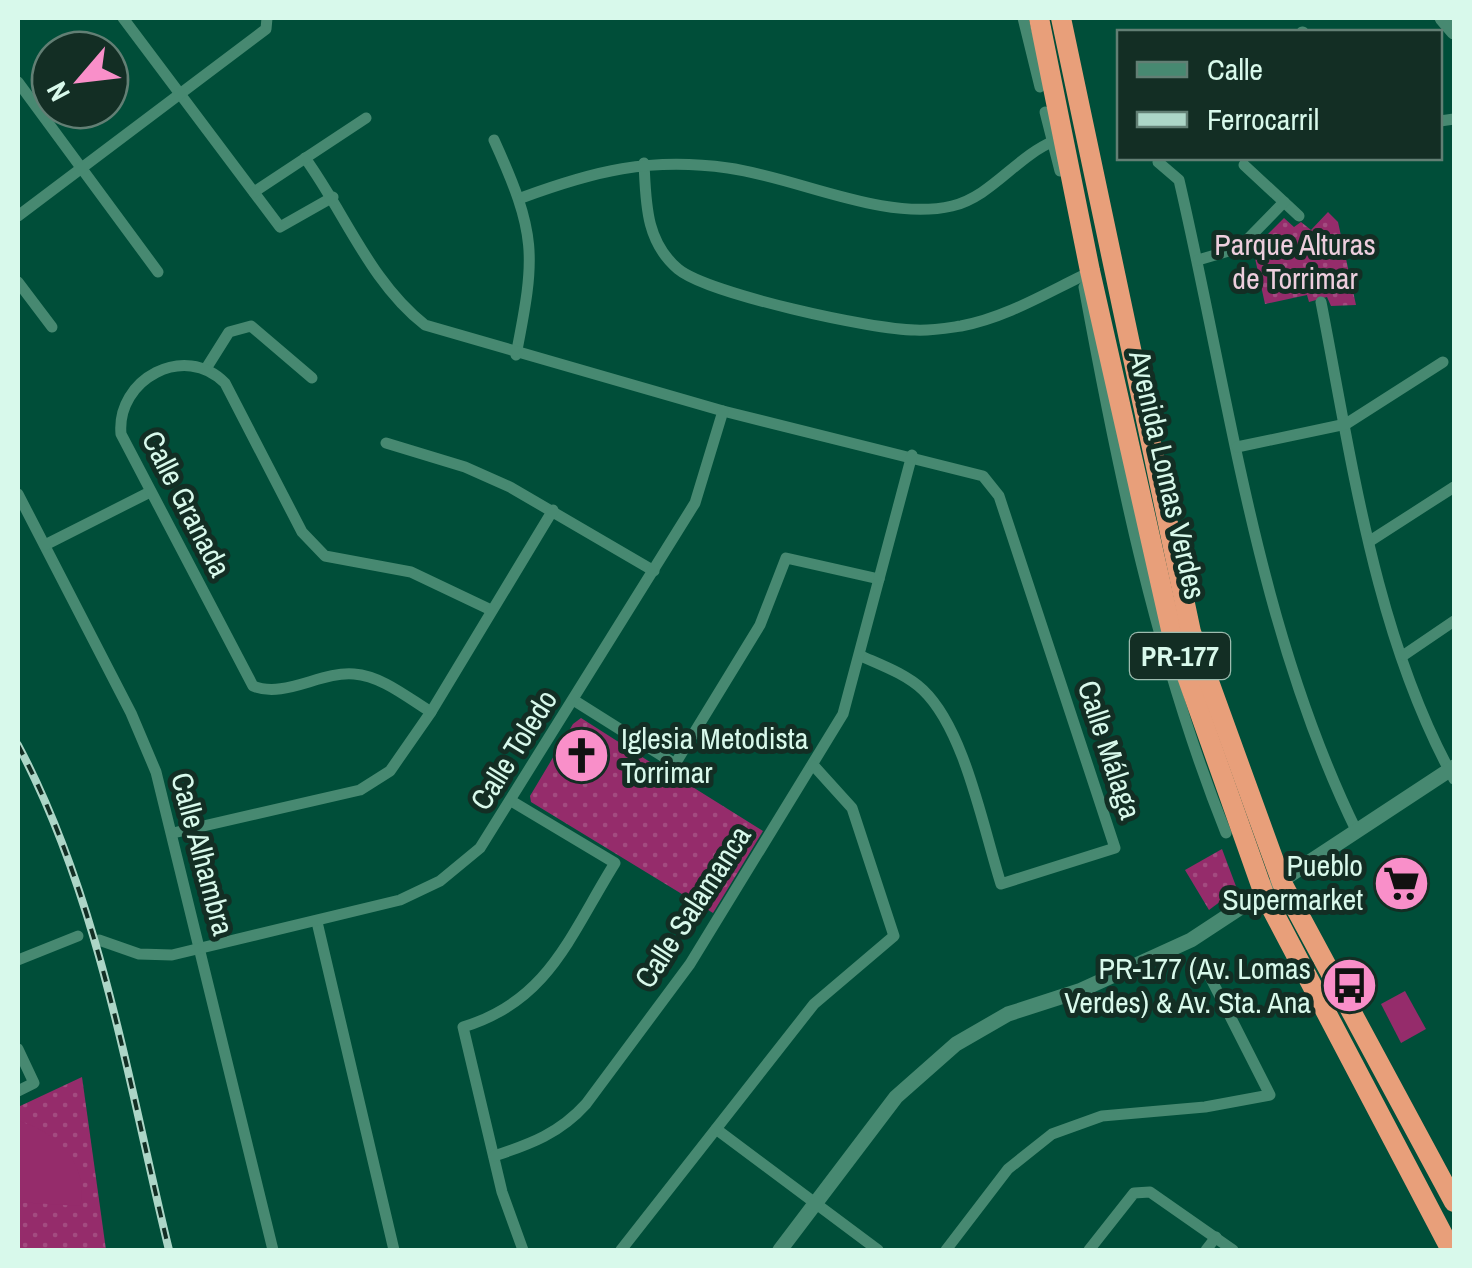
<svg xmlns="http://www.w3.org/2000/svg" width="1472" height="1268" font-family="'Archivo Narrow',sans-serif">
  <defs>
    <pattern id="grass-dots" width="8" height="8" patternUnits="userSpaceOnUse" patternTransform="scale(2.5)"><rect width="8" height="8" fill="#952c6b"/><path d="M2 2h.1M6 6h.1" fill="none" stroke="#a34b80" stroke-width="1.8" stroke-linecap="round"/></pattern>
  </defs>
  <rect width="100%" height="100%" fill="#004e39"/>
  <g fill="url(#grass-dots)">
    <path d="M1328,212L1338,222L1356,305L1331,306L1327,297L1309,302L1307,295L1265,304L1253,249L1284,218L1294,227L1301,222L1311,230Z"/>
    <path d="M581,718L650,762L665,780L683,781L763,831L713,913L531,802L530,796L573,724Z"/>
    <path d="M1222,849L1237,889L1209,910L1185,870Z"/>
    <path d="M82,1077L106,1250H18V1107Z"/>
  </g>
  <g fill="#952c6b">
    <path d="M1405,991L1426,1029L1401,1043L1381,1004Z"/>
    <path d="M18,1121C55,1130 90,1165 80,1206L18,1202Z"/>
  </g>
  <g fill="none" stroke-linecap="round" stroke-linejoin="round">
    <g stroke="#478971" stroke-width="11">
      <path d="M123,18L280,227L333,197"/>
      <path d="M1023,18L1040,87"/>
      <path d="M1302,32H1303"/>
      <path d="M18,82L158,272"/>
      <path d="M1045,112L1060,171"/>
      <path d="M1440,121L1454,119"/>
      <path d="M494,140C537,235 536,254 516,355"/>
      <path d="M305,158C345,213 370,282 425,325L723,411L983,476L999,496L1115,848L1001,884C983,828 965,730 923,690C906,674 881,665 861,656"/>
      <path d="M1158,162L1179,180C1230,399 1257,628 1357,832"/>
      <path d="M644,163C646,202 645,241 678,269C708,294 874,330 915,330C930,331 947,328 961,326C1004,318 1043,295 1082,276"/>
      <path d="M1244,165L1299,216"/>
      <path d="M254,192L366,118"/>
      <path d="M521,198C594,171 649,157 728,168C796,177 884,222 952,206C991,197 1017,156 1054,141"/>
      <path d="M18,216L266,29L267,18"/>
      <path d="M1198,260L1239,248L1284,202"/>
      <path d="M18,282L52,327"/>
      <path d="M1084,287C1118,472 1156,658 1226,833"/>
      <path d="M1321,302C1352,461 1375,636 1454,779"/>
      <path d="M207,367L229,332L251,326L312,378"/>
      <path d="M386,443L465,467L510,487L654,571"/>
      <path d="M1237,447L1346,424L1443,362"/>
      <path d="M18,494L131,713L156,772L273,1250"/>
      <path d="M1370,541L1454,487"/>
      <path d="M45,545L150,492"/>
      <path d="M1404,655L1454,621"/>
      <path d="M575,701L675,764L760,625L786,558L879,579"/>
      <path d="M431,712C408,698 382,676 354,674C321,671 284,699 253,686L121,434C116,379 185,342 225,383L302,532L325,556L411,572L491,610"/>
      <path d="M513,802L615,863C570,935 549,1001 463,1027L502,1192L523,1250"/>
      <path d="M173,833L360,790L390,771L431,712L553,510"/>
      <path d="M317,922L394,1250"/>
      <path d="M99,940L139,954L172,955L400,900L440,881L480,848L695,503L723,411"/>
      <path d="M18,960L78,936"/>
      <path d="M18,1049L34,1083L18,1091"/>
      <path d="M716,1129L878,1250"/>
      <path d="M494,1156C531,1144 560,1133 586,1104L690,964L843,714L912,455"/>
      <path d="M621,1250L814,1004L894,936L852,808L814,766"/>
      <path d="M946,1250L1008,1169L1052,1134L1102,1116L1205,1107L1270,1095L1203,963"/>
      <path d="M1089,1250L1134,1193L1150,1192L1233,1250"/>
      <path d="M1206,1250L1216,1237"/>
    </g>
    <g stroke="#478971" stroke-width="15">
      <path d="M1442,18L1454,32"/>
      <path d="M780,1250L896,1097L956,1044L1008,1014L1079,991L1191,940L1454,767"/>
    </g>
    <g stroke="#e89f7a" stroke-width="20">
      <path d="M1039,18L1090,271L1172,634L1264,894L1451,1250"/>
      <path d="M1061,18L1191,632L1282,883L1454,1202"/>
    </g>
    <defs>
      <path id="rail" d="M18,745C100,900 128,1082 169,1250"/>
    </defs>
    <use href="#rail" stroke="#acd6c7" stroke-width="8"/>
    <use href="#rail" stroke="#132e24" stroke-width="4" stroke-dasharray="11" stroke-linecap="butt"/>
  </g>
  <defs>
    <symbol id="church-disc" viewBox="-11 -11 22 22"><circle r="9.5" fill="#f98fc9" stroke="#132e24"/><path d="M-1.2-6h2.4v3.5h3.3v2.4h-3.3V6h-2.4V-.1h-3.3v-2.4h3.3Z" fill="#111"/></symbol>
    <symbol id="supermarket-disc" viewBox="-11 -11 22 22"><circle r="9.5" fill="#f98fc9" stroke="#132e24"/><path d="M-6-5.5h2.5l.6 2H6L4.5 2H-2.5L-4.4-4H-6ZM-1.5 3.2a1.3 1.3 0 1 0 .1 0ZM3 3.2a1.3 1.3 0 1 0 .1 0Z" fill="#111"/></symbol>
    <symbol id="bus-disc" viewBox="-11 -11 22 22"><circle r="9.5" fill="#f98fc9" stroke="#132e24"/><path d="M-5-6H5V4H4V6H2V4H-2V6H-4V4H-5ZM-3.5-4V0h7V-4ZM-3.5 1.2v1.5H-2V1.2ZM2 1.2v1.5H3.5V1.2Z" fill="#111"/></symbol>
  </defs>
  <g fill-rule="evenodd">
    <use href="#church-disc" x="550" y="724" width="63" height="63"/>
    <use href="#supermarket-disc" x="1370" y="852" width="63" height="63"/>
    <use href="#bus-disc" x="1318" y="954" width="63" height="63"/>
  </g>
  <g text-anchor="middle" stroke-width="10" stroke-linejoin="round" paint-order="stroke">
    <rect fill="#132e24" stroke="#9dbcaf" stroke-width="2.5" x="1130" y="633" width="100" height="46" rx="8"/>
    <g font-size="28" font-weight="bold" fill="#d8f9eb">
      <text x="1180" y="666">PR-177</text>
    </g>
    <g font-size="30" fill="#edcedd" stroke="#132e24">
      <text x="1295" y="255">Parque Alturas<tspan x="1295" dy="34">de Torrimar</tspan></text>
    </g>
    <g font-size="30" fill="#d8f9eb" stroke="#132e24">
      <text transform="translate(1167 475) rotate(77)" y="10">Avenida Lomas Verdes</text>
      <text transform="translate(186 504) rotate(63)" y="10">Calle Granada</text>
      <text transform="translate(514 750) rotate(-58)" y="10">Calle Toledo</text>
      <text transform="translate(1109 750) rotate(72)" y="10">Calle Málaga</text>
      <text transform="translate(202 854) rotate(75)" y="10">Calle Alhambra</text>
      <text transform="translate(693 907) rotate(-57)" y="10">Calle Salamanca</text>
    </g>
    <g font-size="30" fill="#d8f9eb" stroke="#132e24" text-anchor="end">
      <text x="621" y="749" text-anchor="start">Iglesia Metodista<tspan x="621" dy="34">Torrimar</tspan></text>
      <text x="1363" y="876">Pueblo<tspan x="1363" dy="34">Supermarket</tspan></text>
      <text x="1311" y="979">PR-177 (Av. Lomas<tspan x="1311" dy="34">Verdes) &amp; Av. Sta. Ana</tspan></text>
    </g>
  </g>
  <rect width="1472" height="1268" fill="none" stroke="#d8f9eb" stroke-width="40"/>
  <rect x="1117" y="30" width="325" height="130" fill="#132e24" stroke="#627f74" stroke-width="2.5"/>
  <rect x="1137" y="62" width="50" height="15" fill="#478971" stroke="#627f74" stroke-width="2.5"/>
  <text x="1207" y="80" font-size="30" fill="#d8f9eb">Calle</text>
  <rect x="1137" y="112" width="50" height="15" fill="#acd6c7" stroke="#627f74" stroke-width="2.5"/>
  <text x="1207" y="130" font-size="30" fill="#d8f9eb">Ferrocarril</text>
  <g transform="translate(80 80) rotate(242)"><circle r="48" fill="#132e24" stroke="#627f74" stroke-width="2.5"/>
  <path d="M0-8L18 38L0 25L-18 38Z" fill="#f98fc9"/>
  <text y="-15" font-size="28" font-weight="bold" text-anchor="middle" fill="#d8f9eb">N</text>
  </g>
</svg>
